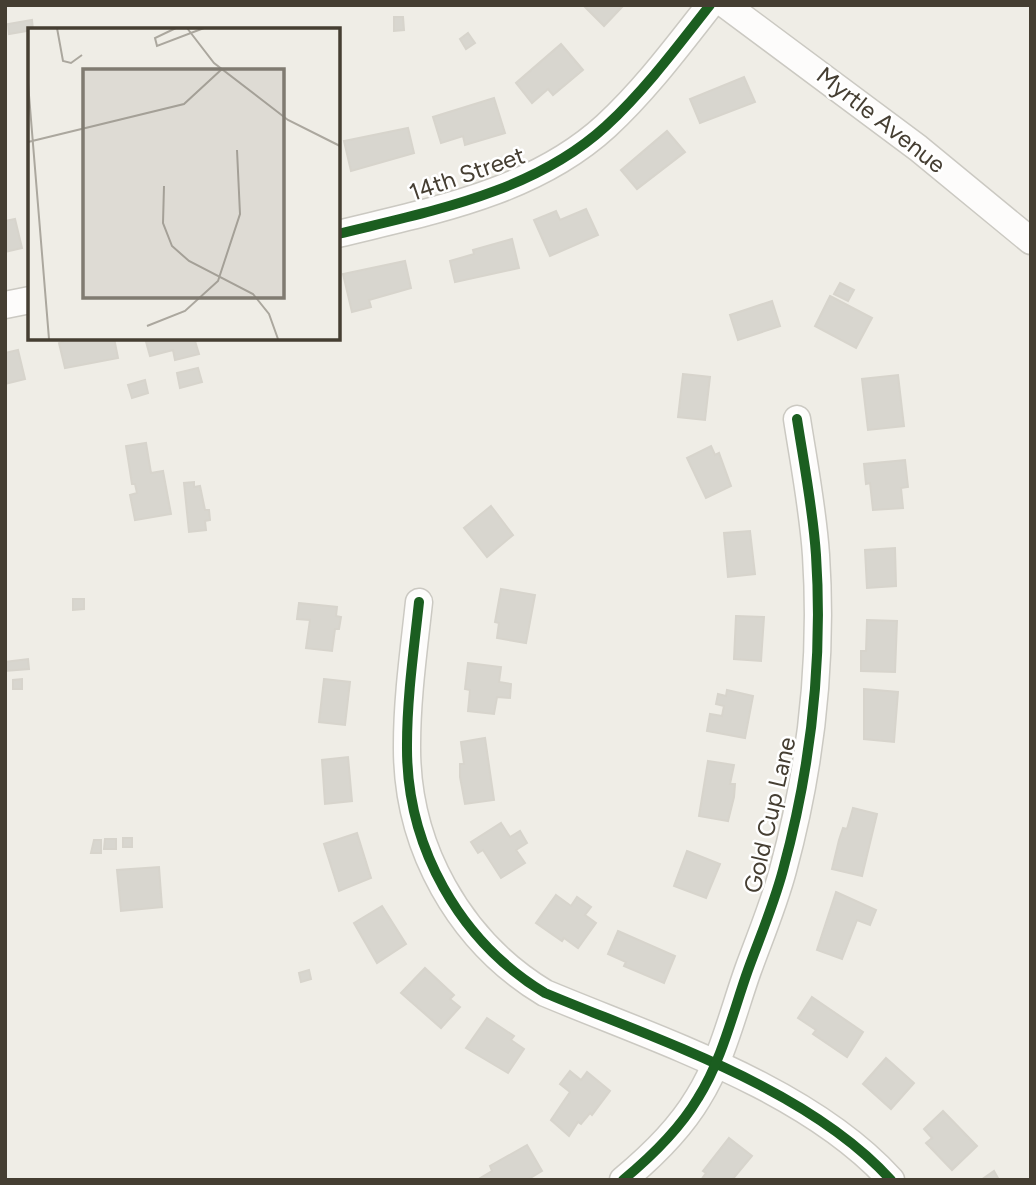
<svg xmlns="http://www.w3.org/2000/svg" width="1036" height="1185" font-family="Figtree,sans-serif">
  <rect width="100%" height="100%" fill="#efede6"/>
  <g fill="#d8d6cf" stroke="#d7d4cc" stroke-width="2">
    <path d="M583,5H622L623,6L604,26Z"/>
    <path d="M394,17H403L404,30L394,31Z"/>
    <path d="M32,20L33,30L9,34L8,24Z"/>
    <path d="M468,33L475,43L466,49L460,39Z"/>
    <path d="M561,44L583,70L553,95L548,89L532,103L516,83Z"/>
    <path d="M744,77L755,102L700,123L690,99Z"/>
    <path d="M494,98L505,133L465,145L463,136L441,143L433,117Z"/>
    <path d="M408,128L414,153L351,171L344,141Z"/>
    <path d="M667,131L685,152L637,189L621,170Z"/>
    <path d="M586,209L598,235L550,256L534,220L556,211L560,220Z"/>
    <path d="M15,219L22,248L5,252V221Z"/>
    <path d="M512,239L519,268L455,282L450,261L474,254L473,250Z"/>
    <path d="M405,261L411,288L369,300L371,307L352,312L343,274Z"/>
    <path d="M840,283L854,290L848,301L834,294Z"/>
    <path d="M830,296L872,318L856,348L815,326Z"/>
    <path d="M772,301L780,326L738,340L730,315Z"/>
    <path d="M72,338H114L118,358L65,368L59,343Z"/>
    <path d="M145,338H207L195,341L199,354L175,360L173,350L150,356Z"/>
    <path d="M18,350L25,379L5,384V353Z"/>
    <path d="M198,368L202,382L180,388L177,373Z"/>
    <path d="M683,374L710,377L705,420L678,417Z"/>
    <path d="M898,375L904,426L868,430L862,379Z"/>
    <path d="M145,380L148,393L132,398L128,385Z"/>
    <path d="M146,443L151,473L163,471L171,514L135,520L130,495L137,493L135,484H132L126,446Z"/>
    <path d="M711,446L715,455L719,453L731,486L706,498L687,458Z"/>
    <path d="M905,460L908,487L901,488L903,508L873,510L870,483L866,484L864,464Z"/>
    <path d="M194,482V487L200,486L205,510H209L210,520L205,521L206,530L189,532L184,483Z"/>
    <path d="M491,506L513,535L487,557L464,528Z"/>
    <path d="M750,531L755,574L728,577L724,533Z"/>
    <path d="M895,548L896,586L867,588L865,550Z"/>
    <path d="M501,589L535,595L526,643L497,638L499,623L495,622Z"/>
    <path d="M73,599H84V609L73,610Z"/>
    <path d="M299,603L337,607L336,616L341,617L339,629H335L332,651L306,648L310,620L297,619Z"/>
    <path d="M736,616L764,617L761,661L734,659Z"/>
    <path d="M867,620L897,621L895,672L861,671V651H866Z"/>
    <path d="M28,659L29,669L5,671V662Z"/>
    <path d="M468,663L501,667L499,682L511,684L510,698L497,697L494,714L468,711L470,690L465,689Z"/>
    <path d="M22,679V689H13V680Z"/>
    <path d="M324,679L350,682L345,725L319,722Z"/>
    <path d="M864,689L898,692L894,742L864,739Z"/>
    <path d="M727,690L753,696L745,738L707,731L710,714L722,716L724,706L716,704L718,694L726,696Z"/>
    <path d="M485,738L494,800L465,804L460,777V764H464L461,742Z"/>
    <path d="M348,757L352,801L325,804L322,760Z"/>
    <path d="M708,761L734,765L730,784H735L734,797L728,821L699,816Z"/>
    <path d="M853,808L877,814L862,876L832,869L839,840L843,828L847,829Z"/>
    <path d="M501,823L510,837L520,831L527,843L516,850L525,863L501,878L483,850L478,853L471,842Z"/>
    <path d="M357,833L371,878L339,891L324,844Z"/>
    <rect x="123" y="838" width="9" height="9"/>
    <path d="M105,839H116V849H104Z"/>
    <path d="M94,840H101V853H91Z"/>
    <path d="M687,851L720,864L706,898L674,886Z"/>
    <path d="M159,867L162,907L121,911L117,870Z"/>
    <path d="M836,892L876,910L870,925L857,920L842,959L817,950Z"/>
    <path d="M556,895L571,906L577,897L591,907L585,915L596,923L578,948L564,938L562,941L536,923Z"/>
    <path d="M382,906L406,944L377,963L354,923Z"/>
    <path d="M618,931L675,956L664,983L624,966L626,962L608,954Z"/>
    <path d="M425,968L454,995L450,999L460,1007L441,1028L401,993Z"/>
    <path d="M309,970L311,979L301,982L299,973Z"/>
    <path d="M812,997L863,1032L847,1057L813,1034L816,1030L798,1018Z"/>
    <path d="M487,1018L514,1036L511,1040L524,1049L508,1073L466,1048Z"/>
    <path d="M886,1058L914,1083L891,1109L863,1084Z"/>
    <path d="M570,1071L581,1080L587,1072L610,1091L592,1115L590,1113L581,1124L578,1122L569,1136L551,1120L570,1092L560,1084Z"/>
    <path d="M943,1111L977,1146L952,1170L926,1143L932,1138L924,1129Z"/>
    <path d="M729,1138L752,1156L732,1180H701L706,1173L703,1171Z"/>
    <path d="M527,1145L542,1171L527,1180H477L492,1171L490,1166Z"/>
    <path d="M994,1171L999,1180H981Z"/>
  </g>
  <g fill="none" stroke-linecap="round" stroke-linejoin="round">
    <defs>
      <g id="minor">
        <path d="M726,5L918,148L1031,241"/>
        <path d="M338,234C431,211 533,193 606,126C645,90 677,47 710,5"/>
        <path d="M5,305L30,300"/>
        <path d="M419,602C414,649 407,697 407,745C406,846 459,941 545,993C657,1040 808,1088 891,1180"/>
        <path d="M623,1180C652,1156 679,1130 698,1098C722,1060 733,1012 748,970C760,937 774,904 783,870C811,767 823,662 816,555C813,510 804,464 797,419"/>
      </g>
    </defs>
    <use href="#minor" stroke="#cbc9c2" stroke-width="29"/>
    <use href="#minor" stroke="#fdfcfb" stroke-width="26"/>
    <defs>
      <g id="cycleway">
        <path d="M338,234C431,211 533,193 606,126C645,90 677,47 710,5"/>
        <path d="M419,602C414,649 407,697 407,745C406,846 459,941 545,993C657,1040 808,1088 891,1180"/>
        <path d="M623,1180C652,1156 679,1130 698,1098C722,1060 733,1012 748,970C760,937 774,904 783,870C811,767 823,662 816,555C813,510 804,464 797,419"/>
      </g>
    </defs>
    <use href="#cycleway" stroke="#fff" stroke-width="15"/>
    <use href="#cycleway" stroke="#1b5e20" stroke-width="10"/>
  </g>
  <g text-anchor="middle" stroke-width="5" stroke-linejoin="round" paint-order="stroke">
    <g font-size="24" fill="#453e32" stroke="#fff">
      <text transform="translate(881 120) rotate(38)" y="8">Myrtle Avenue</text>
      <text transform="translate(467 174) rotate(-19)" y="8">14th Street</text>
      <text transform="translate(770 815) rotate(-77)" y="8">Gold Cup Lane</text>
    </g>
  </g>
  <g transform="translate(28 28)">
    <rect width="312" height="312" fill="#efede6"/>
    <path fill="none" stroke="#aba79e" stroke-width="2" d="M29,0L35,33L43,35L54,27M148,0L127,10L129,18L176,0M159,0L186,35L260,92L312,118M0,55L21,311M0,114L156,76L194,41M136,158L135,195L144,218L161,233L225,266L241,286L250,311M119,298L157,283L190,253L212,186L209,122"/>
    <path fill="#807b71" fill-opacity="0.15" stroke="#807b71" stroke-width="3.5" d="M55,41H256V270H55Z"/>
    <rect width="312" height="312" fill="none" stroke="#453e32" stroke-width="3.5"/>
  </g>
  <rect width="1036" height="1185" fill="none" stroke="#453e32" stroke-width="14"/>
</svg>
